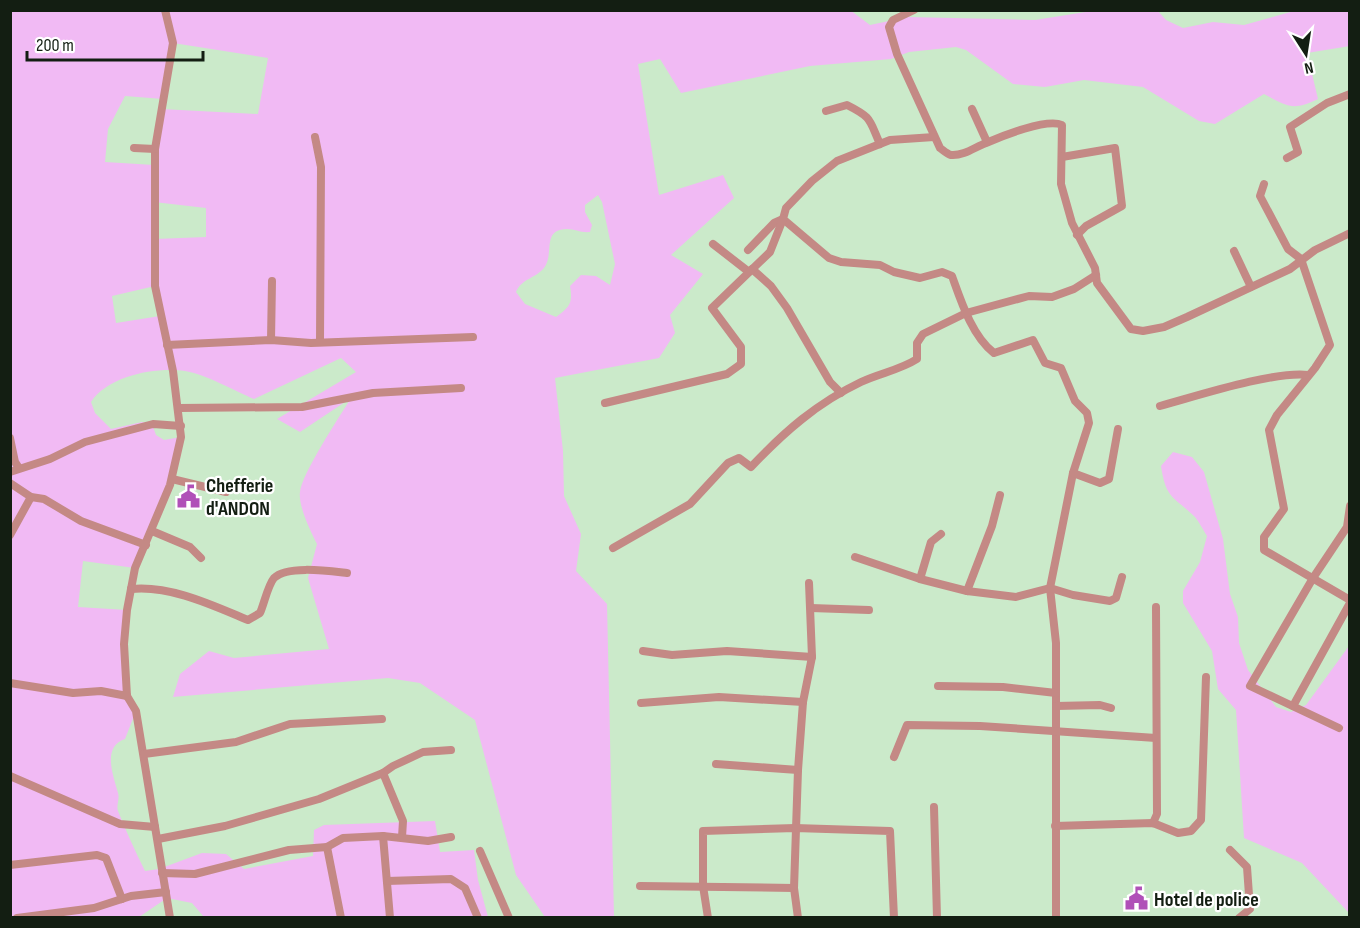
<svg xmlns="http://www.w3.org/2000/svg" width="1360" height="928" font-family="'Sofia Sans Condensed',sans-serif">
  <rect width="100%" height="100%" fill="#cbeaca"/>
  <g fill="#f1baf4" fill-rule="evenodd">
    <path d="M850,10L870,25L908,17L1035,20L1092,11L1157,10L1166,20L1183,28L1213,22L1244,25L1294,11L1349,10L1350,46L1307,53L1318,99C1293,111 1288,107 1264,94L1215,124L1199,121L1143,87L1084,80L1045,87L1013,84L966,50L956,47L909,52L891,59L810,66L681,93L660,59L638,64L659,195L723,175L734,198L671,255L703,274L670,315L675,333L659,358L555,378L563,451L564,496L581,534L576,571L607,604L614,917H545L516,875L475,720L420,683L388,678L173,697L180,674L209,651L234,658L329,649L308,578L317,544C311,532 298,506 300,492C302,473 340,416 351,398L300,432L277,419L356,372L341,358L254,399C235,391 205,374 185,371C156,367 109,375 91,402L95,413L111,429L142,422L152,424L156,435L164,440L181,437L170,485L135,568L83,561L78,607L127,610V696L136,711L125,739C101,747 114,777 118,793C120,799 116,805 118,811C126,831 135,851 145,871L159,869L202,853L226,854L244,869L313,856L314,830L324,825L435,821L440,852L474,850L478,880L488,917H204L192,903L167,898L139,917L11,918L10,11ZM173,43L268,58L258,114L161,109L154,165L105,162L108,129L125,96L163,99ZM598,195L602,202L615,264L610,285L596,276L581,275L570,286C573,303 570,307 556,317L525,304L516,292C521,279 536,278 544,268C555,254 541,229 567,229C575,229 581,233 590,232L592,225L585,212V205ZM154,202L206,208V237L155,239ZM155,286L160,316L116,323L112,296Z"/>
    <path d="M1173,452L1192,457L1204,472L1223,539L1230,594L1238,617L1239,643L1248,670L1276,707L1291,712L1306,705L1349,646V913L1302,863L1244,838L1236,710L1218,689L1212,651L1183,603V591L1200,562L1207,536C1203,530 1199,521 1194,516C1173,496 1166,499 1161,466Z"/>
  </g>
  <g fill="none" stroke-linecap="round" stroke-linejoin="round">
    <g stroke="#c48985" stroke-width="8">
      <path d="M165,10L173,43L155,149V286L173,371L181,437L170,485L135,568L127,610L124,644L127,696L136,711L170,918"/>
      <path d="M914,10L893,20L889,27L897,54L940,148C943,150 947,154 951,155C964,156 975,147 986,143C1002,136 1047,118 1062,125L1061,184L1072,223L1095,268L1097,283L1131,329L1143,331L1164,327L1187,317L1290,269L1315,250L1350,233"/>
      <path d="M972,109L987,142"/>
      <path d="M826,111L847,105C873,118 869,120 880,144"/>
      <path d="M315,137L321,167L320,342"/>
      <path d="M934,137L890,140L837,161L812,181L786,208L783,219L829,258L841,262L880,265L894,272L920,278L942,272L952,276C961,301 972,336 994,353L1033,340L1045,363L1061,368L1075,401L1087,413L1089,423L1073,473L1050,588L1056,643V918"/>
      <path d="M134,148L155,149"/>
      <path d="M1062,157L1115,148L1122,206L1086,226L1077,235"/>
      <path d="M1287,158L1298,152L1290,127L1327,103L1350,94"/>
      <path d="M1264,184L1260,196L1288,249L1301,259L1330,345L1315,368L1277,415L1269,430L1284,509L1264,537V550L1350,600"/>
      <path d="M713,244L749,272"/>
      <path d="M748,250L774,223L783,219"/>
      <path d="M1234,251L1251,287"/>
      <path d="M752,269L771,286L787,308L830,382L841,393"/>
      <path d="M271,340L272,281"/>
      <path d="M167,345L271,340L311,343L473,337"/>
      <path d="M605,403L727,374L741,364V347L712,308L770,252L783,219"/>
      <path d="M1160,406C1197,396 1273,371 1308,375"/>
      <path d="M179,408L302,407L373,393L461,388"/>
      <path d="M10,438L15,462L19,468"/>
      <path d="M10,472L50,459L85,442L153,424L181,426"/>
      <path d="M1073,473L1100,483L1109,479L1118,429"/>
      <path d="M172,479L226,492"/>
      <path d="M10,483L31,497L44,499L81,521L146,545"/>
      <path d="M152,531L190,547L201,558"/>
      <path d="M10,535L31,497"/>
      <path d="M613,548L690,504L728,463L739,458L751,467C784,432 817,403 861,382C880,373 900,370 917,359V343L923,334L966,313L1029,296L1052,297L1074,289L1096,275"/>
      <path d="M855,557L920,579L967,591L1016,597L1050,588L1073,595L1110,601L1116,598L1122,577"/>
      <path d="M920,579L931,542L941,534"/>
      <path d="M131,589C170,585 212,605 248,620L260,613C264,604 268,585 274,578C287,565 329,571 347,573"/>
      <path d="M967,591L992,526L1000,495"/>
      <path d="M811,608L869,610"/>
      <path d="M643,651L672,655L727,651L812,657"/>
      <path d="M10,683L73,693L101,691L127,696"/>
      <path d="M938,686L1003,687L1056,693"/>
      <path d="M641,703L719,697L803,702"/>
      <path d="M1056,706L1100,705L1111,708"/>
      <path d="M1293,706L1350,603"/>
      <path d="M1339,728L1250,686L1313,578L1347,527L1350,506"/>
      <path d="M144,754L236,742L290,724L382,719"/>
      <path d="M894,757L907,725L980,726L1156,738"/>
      <path d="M716,764L798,770"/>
      <path d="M383,773L403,821L402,837"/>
      <path d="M10,776L120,824L155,827"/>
      <path d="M934,807L937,918"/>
      <path d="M1153,823L1157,814L1156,607"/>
      <path d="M1055,826L1153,823L1178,833L1191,831L1201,820L1206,677"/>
      <path d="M383,836L390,918"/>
      <path d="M158,839L225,826L319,799L383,773L393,766L423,752L451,750"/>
      <path d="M327,847L341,918"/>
      <path d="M1230,850L1247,867L1250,909L1239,918"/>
      <path d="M480,851L509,918"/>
      <path d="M10,865L97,855L106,858L122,899"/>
      <path d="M162,873L195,874L289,850L327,847L343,838L383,836L428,841L451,837"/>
      <path d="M387,881L451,879L465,888L478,918"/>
      <path d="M640,886L794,888"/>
      <path d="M17,918L94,908L131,896L166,892"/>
      <path d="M708,918L703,886V831L795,828L890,831L894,918"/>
      <path d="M798,918L794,888L798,770L803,702L812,657L809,583"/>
    </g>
  </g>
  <defs>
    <symbol id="civic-bare" viewBox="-9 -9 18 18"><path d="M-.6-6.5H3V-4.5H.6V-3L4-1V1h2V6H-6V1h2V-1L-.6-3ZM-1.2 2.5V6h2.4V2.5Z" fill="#b050b8" stroke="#fff" stroke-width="2.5" paint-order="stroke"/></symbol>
  </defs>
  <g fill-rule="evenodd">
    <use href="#civic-bare" x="172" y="480" width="33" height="33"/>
    <use href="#civic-bare" x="1120" y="882" width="33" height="33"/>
  </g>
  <g text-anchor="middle" stroke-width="4.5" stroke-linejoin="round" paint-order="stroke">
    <g font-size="20" font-weight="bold" fill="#131e12" stroke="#fff" text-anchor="start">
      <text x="206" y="492">Chefferie<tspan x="206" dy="23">d'ANDON</tspan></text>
      <text x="1154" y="906">Hotel de police</text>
    </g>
  </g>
  <rect width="1360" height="928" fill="none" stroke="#131e12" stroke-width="24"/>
  <g transform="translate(1306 54) rotate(168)" stroke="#ffffff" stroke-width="4.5" paint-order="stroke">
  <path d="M0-4.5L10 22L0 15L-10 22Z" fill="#131e12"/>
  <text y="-9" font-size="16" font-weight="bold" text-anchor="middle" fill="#131e12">N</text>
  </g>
  <path d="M27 51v9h176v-9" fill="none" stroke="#131e12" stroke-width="3"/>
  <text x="36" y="51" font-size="18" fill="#131e12" stroke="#ffffff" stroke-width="4.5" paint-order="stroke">200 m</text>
</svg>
